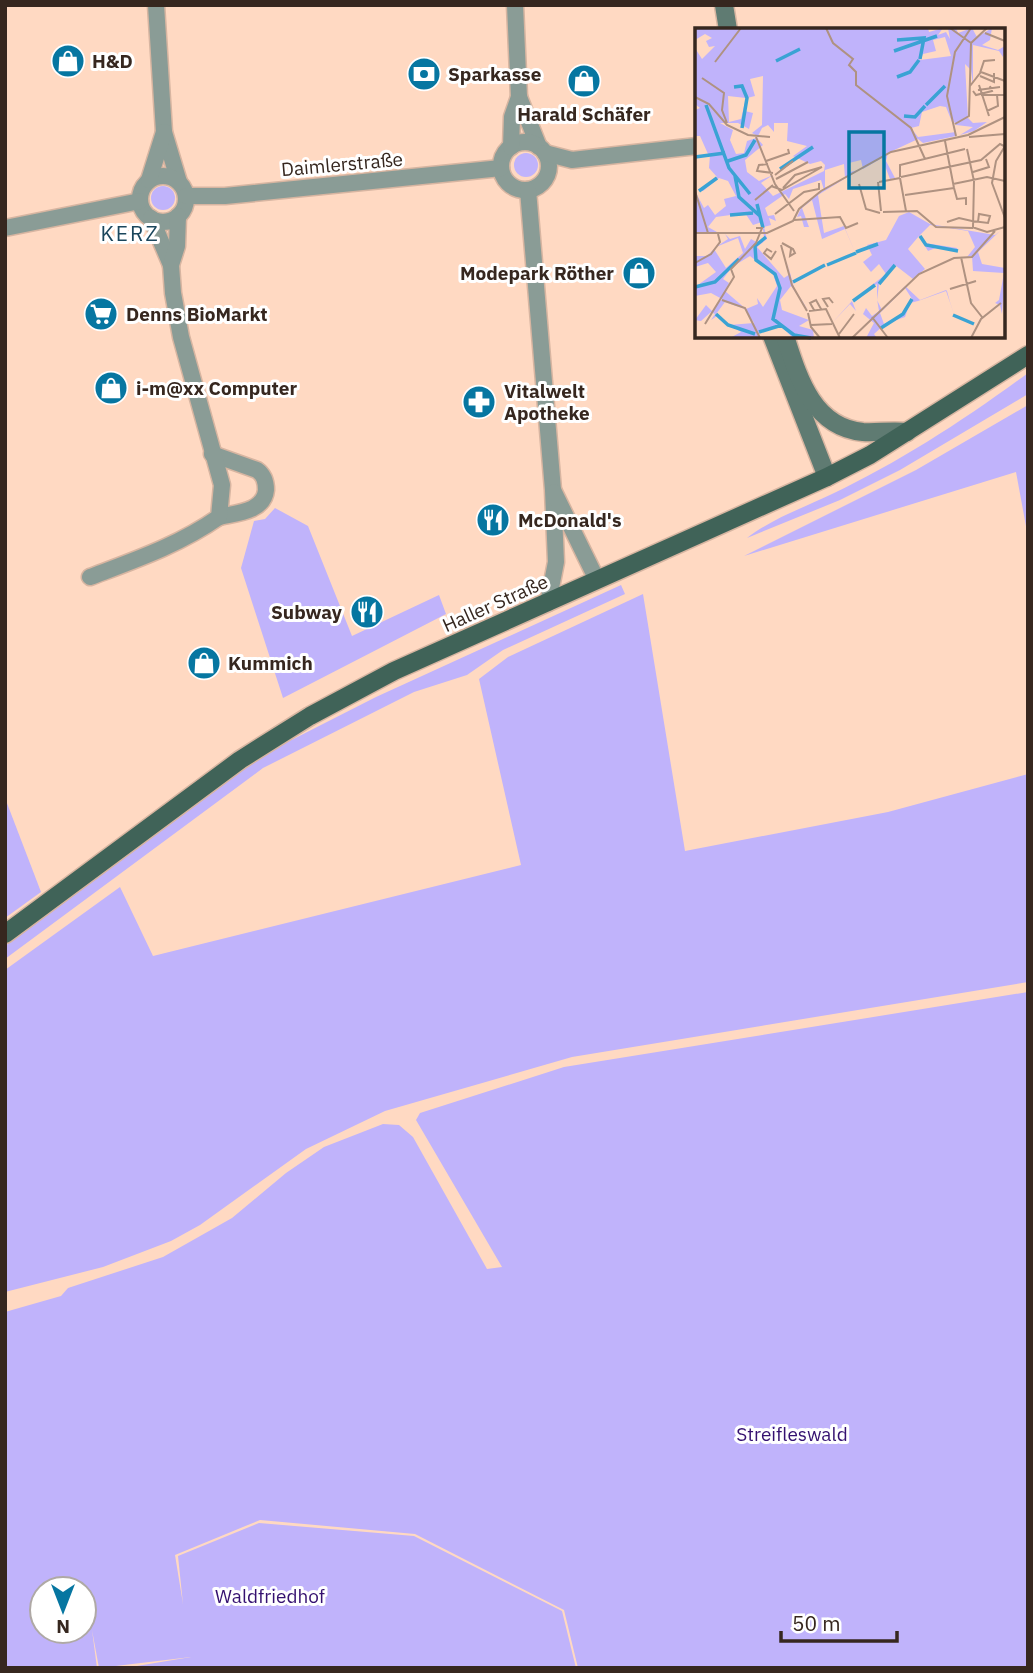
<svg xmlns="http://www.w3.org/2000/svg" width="1033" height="1673" font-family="'IBM Plex Sans',sans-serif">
  <rect width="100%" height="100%" fill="#ffd9c2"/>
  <g fill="#c0b3fb" fill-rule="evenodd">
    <circle cx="526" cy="165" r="12"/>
    <circle cx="163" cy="198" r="12"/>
    <path d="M1028,373V394L900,470L840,500L747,538C775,517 801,509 832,494C900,462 967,418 1028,373Z"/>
    <path d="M1028,405V537L1016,472L744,556L916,470Z"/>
    <path d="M275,508L308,526L352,636L439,595L446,614L283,698L241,568L254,521L265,519Z"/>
    <path d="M621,585L625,594L503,650L467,675L414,692L263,768L5,959V946L262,755L376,697Z"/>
    <path d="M643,594L685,851L888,812L1028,774V982L572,1057L385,1111L306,1149L200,1225L171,1241L103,1267L5,1292V970L120,887L153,956L521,865L479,679L508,657Z"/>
    <path d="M5,798L41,892L5,918Z"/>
    <path d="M1028,992V1668H578L564,1610L415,1534L260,1520L175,1555L183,1604L178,1556L259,1523L414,1536L562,1611L576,1668H125L191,1657L99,1668L92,1630L97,1668H5V1312L61,1296L68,1288L163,1257L232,1218L286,1173L324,1147L383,1124L399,1125L413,1137L487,1269L502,1267L416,1120L420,1113L564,1067ZM42,1589H84L87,1596H84V1631H42Z"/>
  </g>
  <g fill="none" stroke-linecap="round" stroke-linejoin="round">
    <defs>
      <g id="minor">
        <path d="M156,5L164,132L179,182"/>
        <path d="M519,97L539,147"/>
        <circle cx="525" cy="166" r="24"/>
        <path d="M511,147L512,117L519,97L515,5"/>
        <path d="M545,153L572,160L697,146"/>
        <circle cx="163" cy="199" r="23"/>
        <path d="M149,180L164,132"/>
        <path d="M528,190L553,490L556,562L548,603"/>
        <path d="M186,196H225L501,168"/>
        <path d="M151,218L171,265"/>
        <path d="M5,228L140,201"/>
        <path d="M212,454L257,470C264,475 266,481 266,490C264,512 236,513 219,517"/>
        <path d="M554,492L597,580"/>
        <path d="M90,577C135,560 179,545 219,517L222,485L181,337L173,293L171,265L177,246L178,216"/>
      </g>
      <g id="secondary">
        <path d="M724,5L728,30"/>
        <path d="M772,336L827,477"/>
        <path d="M785,336C798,376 812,427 863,432C877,433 892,430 907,432"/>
      </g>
      <path id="primary" d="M5,934L240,760L310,716L394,671L827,477L870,455L1028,355"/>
    </defs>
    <use href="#minor" stroke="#d7b5a1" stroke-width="19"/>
    <use href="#secondary" stroke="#d7b5a1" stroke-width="21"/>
    <use href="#primary" stroke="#d7b5a1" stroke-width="21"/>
    <use href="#minor" stroke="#8a9c96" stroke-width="16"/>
    <use href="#secondary" stroke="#5f7b72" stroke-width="18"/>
    <use href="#primary" stroke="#406358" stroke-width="18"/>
  </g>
  <defs>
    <symbol id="shop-disc" viewBox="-11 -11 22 22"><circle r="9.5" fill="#0676a1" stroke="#fff"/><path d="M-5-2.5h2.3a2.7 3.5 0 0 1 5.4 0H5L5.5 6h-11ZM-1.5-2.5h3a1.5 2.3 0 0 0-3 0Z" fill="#fff"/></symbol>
    <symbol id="bank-disc" viewBox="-11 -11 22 22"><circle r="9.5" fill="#0676a1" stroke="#fff"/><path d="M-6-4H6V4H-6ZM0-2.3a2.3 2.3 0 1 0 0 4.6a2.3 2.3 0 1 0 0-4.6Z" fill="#fff"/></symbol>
    <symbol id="supermarket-disc" viewBox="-11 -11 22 22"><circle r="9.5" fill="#0676a1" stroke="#fff"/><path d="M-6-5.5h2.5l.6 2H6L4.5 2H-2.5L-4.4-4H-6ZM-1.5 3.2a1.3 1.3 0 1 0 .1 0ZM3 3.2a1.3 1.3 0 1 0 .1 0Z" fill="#fff"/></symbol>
    <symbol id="pharmacy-disc" viewBox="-11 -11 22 22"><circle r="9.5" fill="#0676a1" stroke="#fff"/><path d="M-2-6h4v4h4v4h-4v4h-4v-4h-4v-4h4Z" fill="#fff"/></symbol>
    <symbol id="restaurant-disc" viewBox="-11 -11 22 22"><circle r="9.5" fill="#0676a1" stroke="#fff"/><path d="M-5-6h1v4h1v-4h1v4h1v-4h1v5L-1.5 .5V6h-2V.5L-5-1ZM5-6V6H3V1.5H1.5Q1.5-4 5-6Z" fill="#fff"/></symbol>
  </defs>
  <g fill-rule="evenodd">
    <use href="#shop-disc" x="49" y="42" width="38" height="38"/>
    <use href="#bank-disc" x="405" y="55" width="38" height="38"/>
    <use href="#shop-disc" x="565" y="62" width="38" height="38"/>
    <use href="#shop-disc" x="620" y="254" width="38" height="38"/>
    <use href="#supermarket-disc" x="82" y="295" width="38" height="38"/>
    <use href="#shop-disc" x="92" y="369" width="38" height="38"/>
    <use href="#pharmacy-disc" x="460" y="383" width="38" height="38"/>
    <use href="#restaurant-disc" x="474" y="501" width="38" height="38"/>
    <use href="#restaurant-disc" x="348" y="593" width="38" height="38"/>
    <use href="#shop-disc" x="185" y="644" width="38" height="38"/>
  </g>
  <g text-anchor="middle" stroke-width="6" stroke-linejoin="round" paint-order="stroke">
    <g font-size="19" font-weight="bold" fill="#36271f" stroke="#fff" text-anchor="start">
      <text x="92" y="68">H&amp;D</text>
      <text x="448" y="81">Sparkasse</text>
      <text x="584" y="121" text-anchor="middle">Harald Schäfer</text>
      <text x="614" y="280" text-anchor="end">Modepark Röther</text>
      <text x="126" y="321">Denns BioMarkt</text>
      <text x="136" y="395">i-m@xx Computer</text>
      <text x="504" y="398">Vitalwelt<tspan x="504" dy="22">Apotheke</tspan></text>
      <text x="518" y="527">McDonald's</text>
      <text x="342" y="619" text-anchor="end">Subway</text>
      <text x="228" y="670">Kummich</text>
    </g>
    <g font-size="19" fill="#36271f" stroke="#fff">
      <text transform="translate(342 164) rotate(-5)" y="7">Daimlerstraße</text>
      <text transform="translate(495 603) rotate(-24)" y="7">Haller Straße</text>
    </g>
    <g font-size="19" fill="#351170" stroke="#fff">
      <text x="792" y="1441">Streifleswald</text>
      <text x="270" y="1603">Waldfriedhof</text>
    </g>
    <g font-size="21" letter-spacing="2" fill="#1a465c" stroke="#fff">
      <text x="130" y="241">KERZ</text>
    </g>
  </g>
  <g transform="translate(695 28)">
    <rect width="310" height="310" fill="#ffd9c2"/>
    <path d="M0,0H233L234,4L248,0L243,7L251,4L255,11L253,0H261L263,5L277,0L282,9L297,0L295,12L287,17L303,22L310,18L308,29L304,23L278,17V57L276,42L270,36L273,90L278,95L292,94L279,103L265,107L278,99L261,97L258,92L261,108L228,115L223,111L193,125L191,133L200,150L195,151L187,130L168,141L166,132L154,135L155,144L164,142L123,167L129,205L149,198L160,224L150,201L127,211L117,172L107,180L114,199H109L106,188L102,189L106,180L125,164L129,162L126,152L98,161L94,171L90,166L70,180L73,188L79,187L81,193L74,190L76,197L69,199L72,211L62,219L89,250L95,246L92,233L99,260L113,282L96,258L85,272L87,282L114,292L104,298L118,302L119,310L97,309L85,297L64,304L65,310H35L46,304L22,288L16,292L20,286L16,284L6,293L0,292L11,277L4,273L11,277L17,283L27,271L16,265L0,268V259L21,244L13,235L0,239V228H12L19,221L31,240L48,225L43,210L21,219L33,211L30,206L35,211L45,208L50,221L56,211L63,215L69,209L67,194L58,197L50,185L21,189L13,199L22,204H50L0,206L16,205H0V163L9,180L13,177L20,187L31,178L29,171L41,168L33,153L24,150L8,163L3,162L22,149L14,140L15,127L0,129L13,126L5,108H0V82L5,80L0,76V20L7,31L20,18L14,19L11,13L17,10L10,6L0,12ZM250,9L256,28L225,32L228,26L241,23L238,12ZM68,48L67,97L57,105L64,109L52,113L49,125L41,126L35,112L38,102L25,95H43L54,101L58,85L50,83L52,70L60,68L55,51ZM33,68L51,70L46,91L34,94ZM245,78L251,79L261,104L223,109L216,100L224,98L227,84ZM79,95H93L92,113L84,111L112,118L94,131L98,128L115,136L126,133L130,137L129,143L78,168L66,155L78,147L64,153L52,144L50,132L68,117L62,110L67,100L73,97L79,104ZM149,136L150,150L130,160V142ZM55,228L78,246L82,258L68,279L62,270L63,276L51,281L30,263L34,255L28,251L37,239ZM30,274L50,281L59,295L34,297L21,286ZM214,184L235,196L300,207L305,203L283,224L287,236L310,240L307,286L305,277L300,275L304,272L309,245L278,243L277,228L272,229L280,219L273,203L235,197L225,207L230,215L262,220L263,223L243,219L233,223L224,208L213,221L230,241L218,251L200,237L184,256L182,272L187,282L210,258L225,272L251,262L252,263L255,274L259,286L251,263L223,273L215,275L210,289L190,296L179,306L182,310H171L179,295L168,286L171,280L177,288L184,283L182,271V256L157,273L161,283L155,276L137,295L157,273L191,246L184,236L176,244L168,234L177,227L172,217L191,212L204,188ZM210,260L217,271L210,284L189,296L185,285Z" fill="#c0b3fb" fill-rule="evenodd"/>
    <path fill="none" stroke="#3aa3d4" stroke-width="3.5" d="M202,12L229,10L225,31M199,23L242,8M81,33L105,21M202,49L215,44L224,32M39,59L47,58L52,70L47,100M11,77L34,140L55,166M231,77L250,58M209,88L220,89L230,78M0,129L30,125M33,133L51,127L60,112M85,141L118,119M40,148L44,169L65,188M4,163L22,150M62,176L68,200M35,187L58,185M225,208L231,217L263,223M71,209L60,218L61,232L80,246L85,260L78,291L99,307L116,310M161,224L183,216M132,237L161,225M98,254L130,237M184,256L200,237M0,259L20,254L44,231M158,273L180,257M21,286L33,297L60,306M258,287L279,296M186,300L208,286L217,271M64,304L87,297"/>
    <path fill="none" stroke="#af9281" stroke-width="2" d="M131,0L138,15L158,31L154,37L161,44V57L216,100L230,131M255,0L276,15M290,5L310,13M276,15L292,0M20,34L46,0M285,45L289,33L300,32M285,48L299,54V45M7,50L29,65L27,82L32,95M284,57L294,88M275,58L286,44L310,53M283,62L305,59M278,63L281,67L297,63L295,58M286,67H310M0,69L14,76L32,97L53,107L75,109M292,83L303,78L302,67M260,96L274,88L276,15M261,108L252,68L260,24L276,0M61,109L80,156L99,183M274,109L310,106M250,113L259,160L262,171L271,170V177M310,118L301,133L297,155L310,190M272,121L279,153L278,199M71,133L94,125L93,121M73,136L64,137L62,143L78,145M278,144L294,139L291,131M80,147L98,133M205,149V137L270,121M206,149L286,132L305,116L309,118M205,150L211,183M81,151L113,134M183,154L186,183M184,154L205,150M164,156L171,181L185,185M258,156L292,149L310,153M76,158L87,162L127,139M88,160L100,147L127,139M0,163L13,205M210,167L259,160M60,172L78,157M188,184L222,183L241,199L278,200M80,186L109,164L124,161V155M99,192L145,189L151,200L163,195M252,194L264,190L277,193L293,195L295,188L284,186L283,194M277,199L292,204L310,199M0,205H72L98,193L104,181L126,163L196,124L273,107L310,89M87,215L98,221L100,225L95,228L96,221M86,217L97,257L112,283M77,224L72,221L69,225L76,231L81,223M266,229L276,275L287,289M0,235L16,226L25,214L23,206M310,248V290M255,261L281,253M27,272L50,280L65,310M133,279L128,271L134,270L138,275M119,282L115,275L121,272L126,281M114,283L131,281L145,310M113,285L116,299L125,310M177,289L193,310M10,296L39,249L36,241L61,215L67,200H61M116,297L137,296M144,306L159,286M157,310L224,246L259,230L277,229L300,203M276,310L286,291L306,275"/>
    <path fill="#0676a1" fill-opacity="0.15" stroke="#0676a1" stroke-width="3.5" d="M154,104H189V160H154Z"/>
    <rect width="310" height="310" fill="none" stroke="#36271f" stroke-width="3.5"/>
  </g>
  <rect width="1033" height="1673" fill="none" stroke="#36271f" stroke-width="14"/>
  <g transform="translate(63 1610) rotate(180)"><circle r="33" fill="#ffffff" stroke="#afa9a5" stroke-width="2"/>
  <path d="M0-5L12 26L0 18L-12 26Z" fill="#0676a1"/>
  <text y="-10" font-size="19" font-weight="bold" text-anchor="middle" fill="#36271f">N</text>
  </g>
  <path d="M781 1631v10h116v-10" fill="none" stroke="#36271f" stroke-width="3.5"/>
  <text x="792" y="1631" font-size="21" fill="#36271f" stroke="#ffffff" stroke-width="5" paint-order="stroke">50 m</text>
</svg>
